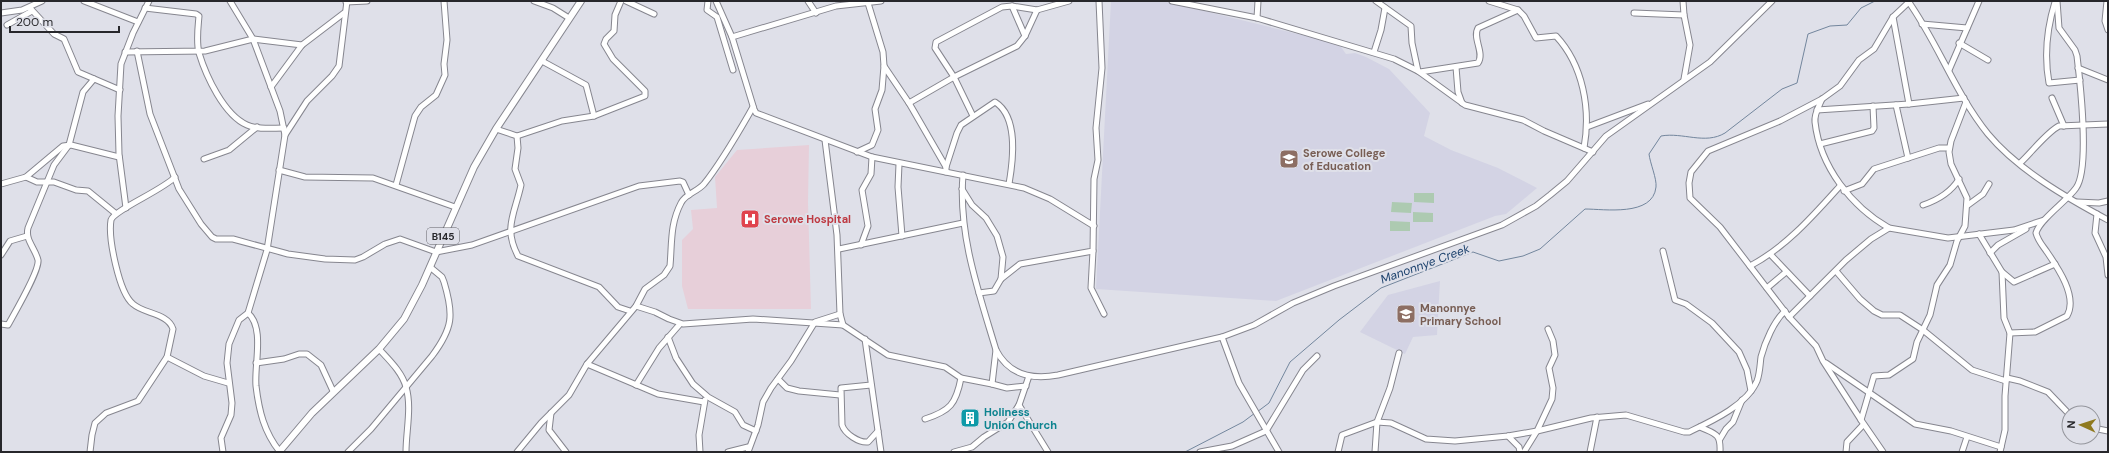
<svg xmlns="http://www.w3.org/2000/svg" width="2109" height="453" font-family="'DM Sans',sans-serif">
  <rect width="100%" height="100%" fill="#dfe0e9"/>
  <g fill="#d3d3e4">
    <path d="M1111,1H1163L1335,43L1341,47L1346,54L1355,53L1366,57L1389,69L1430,113L1424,136L1451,150L1498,168L1537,188L1506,214L1495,216L1276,301L1096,289Z"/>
    <path d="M1440,281L1437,335L1413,337L1405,354L1360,332L1388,295Z"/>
  </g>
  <path fill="#e7cfd9" d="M809,145L808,202L811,309H688L682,286V240L693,229L691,210L717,208L715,177L737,150Z"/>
  <g fill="#adcab1">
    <path d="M1414,193H1434V203L1414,202Z"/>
    <path d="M1392,202L1412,203L1411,213L1391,212Z"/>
    <path d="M1413,212L1433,213V222H1413Z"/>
    <path d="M1390,221L1410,222V231H1390Z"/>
  </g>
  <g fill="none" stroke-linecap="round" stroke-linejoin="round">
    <g stroke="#73869d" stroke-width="1">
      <path d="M1257,412L1269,403L1290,362L1339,320L1381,288L1473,252L1499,261L1523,256L1540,249L1585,209C1604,209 1653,217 1656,187C1657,179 1650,163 1649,154L1661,136C1683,132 1705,145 1725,133L1782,89L1797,83L1808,34L1830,26L1847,25L1861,8L1875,1"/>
      <path d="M1079,452H1103"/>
      <path d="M1185,452L1243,422L1255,413"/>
    </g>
    <defs>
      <g id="minor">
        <path d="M84,1L138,22"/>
        <path d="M534,1L553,8L569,18"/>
        <path d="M626,1L654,14"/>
        <path d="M708,1L707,10L717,17L733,70"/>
        <path d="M716,1L732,37L754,109L756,113L872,157L1024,188L1050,199L1094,226"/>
        <path d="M808,1L816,13"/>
        <path d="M1172,1L1257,18L1394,59L1418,71L1465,105L1523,120L1544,131L1593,152"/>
        <path d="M1376,1L1411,26L1412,43L1418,71"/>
        <path d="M1489,1L1518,10L1524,16L1536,38L1556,36C1583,65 1591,109 1584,148"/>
        <path d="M1683,1L1684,15L1690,45L1684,79"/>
        <path d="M1908,1C1938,43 1955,93 1988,134C2018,170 2067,198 2108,220"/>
        <path d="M2107,1L2105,21L2108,30"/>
        <path d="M346,2L367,1"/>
        <path d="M2055,2C2047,28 2044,55 2049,83L2080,80"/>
        <path d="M868,3L883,52L884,66L909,103L946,167V172"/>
        <path d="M1012,6L1025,36"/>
        <path d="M30,8L54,34L64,39L78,72L120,90"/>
        <path d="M145,8L196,14L199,16C198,28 196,41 199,53C206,76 224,115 247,125C258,130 272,128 284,128"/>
        <path d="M1,13L22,10L42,1"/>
        <path d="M1634,13L1684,15"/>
        <path d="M1893,17L1909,104"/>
        <path d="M1257,18L1258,1"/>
        <path d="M1922,24L1967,28"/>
        <path d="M7,25L32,11"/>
        <path d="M732,37L836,6L881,1"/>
        <path d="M1959,43L1988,60"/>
        <path d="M137,51L150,114L179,189L201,224L212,237L216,239H233L288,254L325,259L355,260L363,257L385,244L400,239L436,252L472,245L639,186L680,181L683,182L689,195"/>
        <path d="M125,52L205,51L253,39L302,45"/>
        <path d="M1374,52L1381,30L1385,8"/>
        <path d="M542,61L586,85L594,116"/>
        <path d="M1456,67L1458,92L1462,103"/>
        <path d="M2078,68L2108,80"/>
        <path d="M1949,70L1979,1"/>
        <path d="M1420,72L1478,63C1485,53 1472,38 1478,28L1518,10"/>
        <path d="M271,87L302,45L344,13"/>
        <path d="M2052,98L2064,126"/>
        <path d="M1822,99C1819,106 1814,114 1815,122C1820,167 1852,207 1889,228"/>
        <path d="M909,103L954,77L1017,46L1025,36L1037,10"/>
        <path d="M1896,105L1908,158"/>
        <path d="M1817,110L1909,104L1964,98"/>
        <path d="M973,116L954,77L935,48L936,42L1002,7L1012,6L1037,10L1069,1"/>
        <path d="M1587,127L1648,104"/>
        <path d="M496,129L517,136L562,121L594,116L645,96V91L613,59L604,44L606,39L614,31L615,15L621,1"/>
        <path d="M285,135L307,101L332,76L339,66L347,1"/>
        <path d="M517,136L518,148L515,169L521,185C515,213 503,228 518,256L599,287L618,307L630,311"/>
        <path d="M825,140L837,235L840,314L843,325"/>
        <path d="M1820,144L1872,131L1874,128L1873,106"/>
        <path d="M857,152L872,145L878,130L875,109L882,90L884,66"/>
        <path d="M204,159L229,150L257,127"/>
        <path d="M2020,163C2031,153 2047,132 2059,126L2108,124"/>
        <path d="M899,164L898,187L902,236"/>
        <path d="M946,167L957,133L961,125L995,102C1019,117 1013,161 1009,184"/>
        <path d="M279,170L305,177L373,178L455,207"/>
        <path d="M963,175C958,235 979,293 996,350C1009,375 1032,380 1058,375L1222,337L1254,325L1293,303L1334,286L1502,225L1536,206L1550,195L1567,181L1606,136L1710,62L1772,1"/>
        <path d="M26,177L63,146L71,145L119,157"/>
        <path d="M1,184L26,177L37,182H54L76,190L88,191L115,213"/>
        <path d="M396,185L415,116L421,107L436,95L445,75L444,64L447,40L444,1"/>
        <path d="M962,189L972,205L986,218L997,236L1003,257L1001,279"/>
        <path d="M1844,191L1862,184L1874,169L1939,148H1949"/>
        <path d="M2077,202L2099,203L2108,201"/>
        <path d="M1923,205C1938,200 1951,192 1959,179"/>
        <path d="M1968,205L1983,194L1989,184"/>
        <path d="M126,208L119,154L118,116L121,64L133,33L149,1"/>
        <path d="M2097,214L2095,233L2106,257L2108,275"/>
        <path d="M1979,234L2002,272L2004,318L2010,333L2005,396V430L2000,452"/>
        <path d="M861,245L868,226L862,190L871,174L872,157"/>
        <path d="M839,249L963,223"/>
        <path d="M1093,251L1091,288L1104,314"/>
        <path d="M1663,251L1675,300L1686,304L1712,323L1739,352L1747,370L1751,391"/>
        <path d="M1990,253L1998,245L2026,229"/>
        <path d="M1,255L10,241L27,236"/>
        <path d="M1771,255L1810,296"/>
        <path d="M1750,266C1786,247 1813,216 1840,186"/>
        <path d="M1836,271L1860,299L1874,311L1882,315H1900L1923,330L1972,370L2006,381"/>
        <path d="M2002,272L2014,282L2055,264"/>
        <path d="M1767,288L1786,272"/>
        <path d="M979,293L994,291L1001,279L1020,264L1093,251L1094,179L1098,160L1096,128L1102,68L1099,1"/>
        <path d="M636,306L655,312L669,319L683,324L753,319L843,325L888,355L945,367L961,378L992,384L996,350"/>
        <path d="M248,313C265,328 254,365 256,386C259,411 264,432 280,452"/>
        <path d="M1789,317L1846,260L1871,239L1889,228L1948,238L2014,230L2044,220"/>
        <path d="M1,324L8,325C14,314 40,270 38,260C35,248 25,240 28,228L54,165L69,145L83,92L94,79"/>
        <path d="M2010,333L2035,332L2067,316C2078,297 2058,268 2047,252C2043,246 2038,241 2036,233C2040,219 2067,201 2076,188C2090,169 2080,81 2077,56L2075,50L2059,28L2057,1"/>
        <path d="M668,337L676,358L693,384L708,397L735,412L743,425L756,431"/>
        <path d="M1222,337L1239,383L1279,452"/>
        <path d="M865,339L881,452"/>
        <path d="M379,349C389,360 402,372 406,387C412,407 406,431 406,452"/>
        <path d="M167,357L204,376L228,383"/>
        <path d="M256,363L284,359L299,354H307L321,365L333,391"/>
        <path d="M1826,363L1915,424L1951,431L2001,447"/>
        <path d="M587,364L658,394L704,402"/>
        <path d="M1029,376L1019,405L1048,452"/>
        <path d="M2007,378L2020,381L2048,392L2069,414"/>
        <path d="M778,379L787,388L799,391L840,395"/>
        <path d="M992,384L1007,388L1026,386"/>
        <path d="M636,385L659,348L680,324"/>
        <path d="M871,385L841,388L842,425C845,434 859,443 868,442L878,431"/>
        <path d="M551,413L549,430L566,452"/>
        <path d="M925,419C950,411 956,404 961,378"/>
        <path d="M1861,420L1874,376L1889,375L1913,359L1917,342L1930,315L1937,285L1950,265L1957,241L1965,226L1967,198L1951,164L1949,152L1951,141L1966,102"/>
        <path d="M1700,427C1715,434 1721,433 1720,452"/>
        <path d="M2093,428L2108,431"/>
        <path d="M1508,436L1519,447L1520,452"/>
        <path d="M1720,439L1726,429L1733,422L1742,400"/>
        <path d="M90,452L92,435L95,423L106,413L138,401L167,357L173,329C168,313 144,314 133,304C119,293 108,238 111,220C114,210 163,190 175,177"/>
        <path d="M223,452L221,438L231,415L232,403L227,363L229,344L239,320L248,313L267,250L285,135L280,111L253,39L230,1"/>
        <path d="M348,452L371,429L432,356C453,328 454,315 444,282L442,277L430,267"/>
        <path d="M517,452L541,423L569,395L587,364L636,306L645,289L664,275L670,266C672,243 670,224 681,203C685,194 697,192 704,184C723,160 738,133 753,107"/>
        <path d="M700,452L699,435L705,400"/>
        <path d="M728,452L748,447"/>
        <path d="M748,452L758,425L763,402L771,388L791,361L815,322L840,314"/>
        <path d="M954,452L972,447L984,437L1008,422L1019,405"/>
        <path d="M1200,452L1232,446L1266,431L1303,370L1317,356"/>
        <path d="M1338,452L1342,435L1377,422L1391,423L1426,439L1455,441L1508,436L1537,431L1591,418L1626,415L1684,432H1689C1712,421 1747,405 1757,381C1760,373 1760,364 1761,357C1765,342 1774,321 1785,311"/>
        <path d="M1375,452L1377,422L1390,388L1399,353"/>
        <path d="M1524,452L1537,431L1552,399L1553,388L1549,368L1555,355L1553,341L1548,329"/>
        <path d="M1590,452L1597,417"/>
        <path d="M1846,452L1847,442L1863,425"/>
        <path d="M1883,452L1861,420L1823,361L1816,346L1789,317L1720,227L1690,198L1689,183L1691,172L1708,151L1780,121L1822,99L1840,86L1859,60L1874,49L1893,17L1910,1"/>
        <path d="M1962,452L1967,437"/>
      </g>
      <path id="major" d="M279,452L312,413L379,349L404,319L422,285L474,167L496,129L581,1"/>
    </defs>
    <use href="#minor" stroke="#86868f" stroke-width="7"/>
    <use href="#major" stroke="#86868f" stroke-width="8"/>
    <use href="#minor" stroke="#fff" stroke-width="5"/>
    <use href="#major" stroke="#fff" stroke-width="6"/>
  </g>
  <defs>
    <symbol id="university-square" viewBox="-11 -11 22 22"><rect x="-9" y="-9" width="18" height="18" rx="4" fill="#8d6e63" stroke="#dfe0e9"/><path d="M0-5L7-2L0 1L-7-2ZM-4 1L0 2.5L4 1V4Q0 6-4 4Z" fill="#fff"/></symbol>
    <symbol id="hospital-square" viewBox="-11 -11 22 22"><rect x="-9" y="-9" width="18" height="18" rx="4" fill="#e0444e" stroke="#dfe0e9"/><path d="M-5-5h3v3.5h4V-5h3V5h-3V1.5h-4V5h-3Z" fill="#fff"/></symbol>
    <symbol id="school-square" viewBox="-11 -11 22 22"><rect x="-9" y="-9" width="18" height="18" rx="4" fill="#8d6e63" stroke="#dfe0e9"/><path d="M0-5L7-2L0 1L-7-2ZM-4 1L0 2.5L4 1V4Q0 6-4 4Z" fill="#fff"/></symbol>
    <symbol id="building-square" viewBox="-11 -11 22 22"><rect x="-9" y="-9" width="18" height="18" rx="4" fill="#0f9aa8" stroke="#dfe0e9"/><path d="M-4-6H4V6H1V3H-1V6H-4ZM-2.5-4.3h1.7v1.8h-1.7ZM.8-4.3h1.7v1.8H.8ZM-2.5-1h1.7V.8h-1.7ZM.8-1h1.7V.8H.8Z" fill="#fff"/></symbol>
  </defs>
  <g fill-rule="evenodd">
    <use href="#university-square" x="1278" y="148" width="22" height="22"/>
    <use href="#hospital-square" x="739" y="208" width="22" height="22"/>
    <use href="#school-square" x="1395" y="303" width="22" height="22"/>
    <use href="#building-square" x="959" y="407" width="22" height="22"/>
  </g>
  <g text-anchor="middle" stroke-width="4" stroke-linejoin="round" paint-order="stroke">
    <rect fill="#dfe0e9" stroke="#5e5e64" stroke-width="1" x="427" y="228" width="32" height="16" rx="3"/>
    <g font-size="10" font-weight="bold" fill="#27272b">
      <text x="443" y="240">B145</text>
    </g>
    <g font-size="11" font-weight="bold" fill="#785e54" stroke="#dfe0e9" text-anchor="start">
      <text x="1303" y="157">Serowe College<tspan x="1303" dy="13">of Education</tspan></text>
      <text x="1420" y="312">Manonnye<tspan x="1420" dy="13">Primary School</tspan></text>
    </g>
    <g font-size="11" font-weight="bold" fill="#be3a42" stroke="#dfe0e9" text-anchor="start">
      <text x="764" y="223">Serowe Hospital</text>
    </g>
    <g font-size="11" font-weight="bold" fill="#0d838f" stroke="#dfe0e9" text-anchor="start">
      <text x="984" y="416">Holiness<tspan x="984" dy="13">Union Church</tspan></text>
    </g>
    <g font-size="12" font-style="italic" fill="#1e436e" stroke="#dfe0e9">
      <text transform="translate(1425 264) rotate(-20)" y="4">Manonnye Creek</text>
    </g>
  </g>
  <rect width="2109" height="453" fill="none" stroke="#27272b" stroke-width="4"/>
  <g transform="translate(2081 425) rotate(273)"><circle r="19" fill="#dfe0e9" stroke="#95969d"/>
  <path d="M0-3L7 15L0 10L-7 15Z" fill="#8f7a20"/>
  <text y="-6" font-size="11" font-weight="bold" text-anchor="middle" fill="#27272b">N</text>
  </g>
  <path d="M10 26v6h109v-6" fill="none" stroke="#27272b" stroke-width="2"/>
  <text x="16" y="26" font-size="12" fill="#27272b" stroke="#dfe0e9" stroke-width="3" paint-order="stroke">200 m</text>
</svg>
